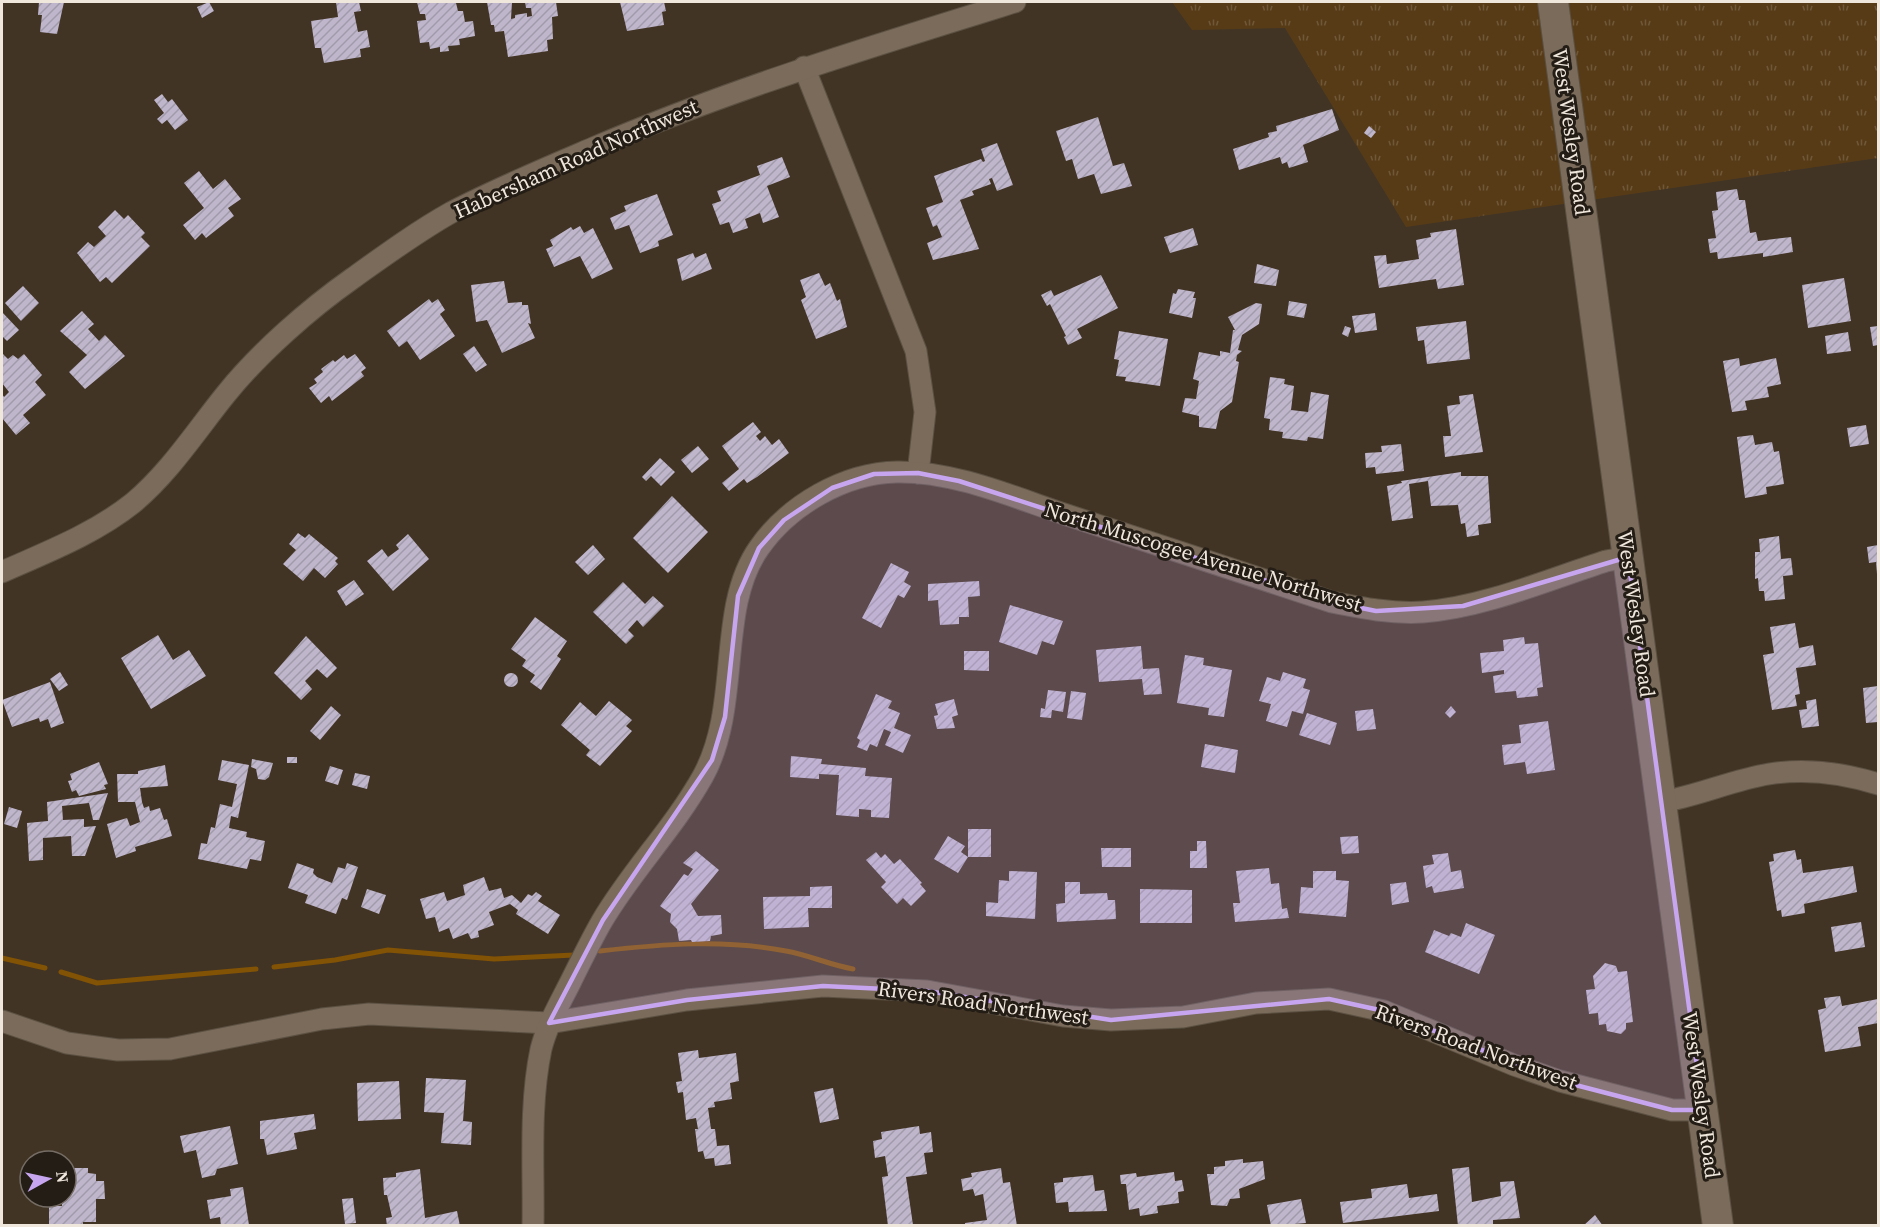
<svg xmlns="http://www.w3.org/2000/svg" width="1880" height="1227" font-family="'Source Serif 4',serif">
  <defs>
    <pattern id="grass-tufts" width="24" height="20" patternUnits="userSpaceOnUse" patternTransform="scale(1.5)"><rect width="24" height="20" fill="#573b17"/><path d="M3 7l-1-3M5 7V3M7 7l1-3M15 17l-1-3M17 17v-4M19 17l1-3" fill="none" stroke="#6f5738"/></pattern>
    <pattern id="building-hatch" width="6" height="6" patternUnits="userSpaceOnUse" patternTransform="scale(1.5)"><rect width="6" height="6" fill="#bfb6cc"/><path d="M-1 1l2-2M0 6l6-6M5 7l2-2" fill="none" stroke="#a19aaa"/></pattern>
  </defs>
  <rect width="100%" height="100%" fill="#413424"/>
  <path fill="url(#grass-tufts)" d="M1172,2H1878V158L1406,227L1285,28L1192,30Z"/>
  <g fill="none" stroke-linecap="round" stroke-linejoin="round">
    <g stroke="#825205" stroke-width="5">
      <path d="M600,951C662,944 724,939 786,951C809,955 830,965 853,969"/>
      <path d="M2,958L45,968"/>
      <path d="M274,967L335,960L388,950L494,959L574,955"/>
      <path d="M61,972L97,983L256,969"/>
    </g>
  </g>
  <g fill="url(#building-hatch)">
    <path d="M39,2H64L57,34L40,32L42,15H38Z"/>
    <path d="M209,2L214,11L202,18L197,7Z"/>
    <path d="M336,2H359L361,11L354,12L358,32L367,30L370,47L360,49L361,57L324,63L321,48H315L311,21L338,17Z"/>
    <path d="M417,2L456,3L458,11H463L465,22L473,21L475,36L459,39L460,45L448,46L449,51L440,52V47L430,49L429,42L420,43L417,21L426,20L425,14H420Z"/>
    <path d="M487,2H512L511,19L515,18V15L527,13V17L532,16L531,8H526L525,2H556L558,16L552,17L553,39L547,40L548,51L508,57L504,31L495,32L494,25H491Z"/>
    <path d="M620,2H664L666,11L662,12L664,25L627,31Z"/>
    <path d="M162,94L168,102L172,99L188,120L175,130L167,120L162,124L157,119L164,113L154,100Z"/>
    <path d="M1332,109L1339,130L1303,145L1308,162L1289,168L1287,162L1282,164L1280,157L1239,170L1233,149L1269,137L1268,133L1277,131L1276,126Z"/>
    <path d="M1098,117L1113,166L1124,163L1132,186L1101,194L1094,174L1078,179L1072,159L1066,161L1056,131Z"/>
    <path d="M1369,126L1376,132L1371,138L1364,133Z"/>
    <path d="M997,143L1013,185L997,191L992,178L989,179L991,184L972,191L974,195L960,200L979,249L933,260L927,243L942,237L937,225L933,227L926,208L943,202L934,176L981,159L983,162L985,161L981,149Z"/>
    <path d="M782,157L790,177L767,186L779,217L763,223L760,213L745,219L748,228L733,233L729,222L720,225L712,204L721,201L717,191L760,175L757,166Z"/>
    <path d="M199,171L213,189L225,179L241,199L228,208L234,216L206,238L202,233L195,240L183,225L204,208L184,183Z"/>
    <path d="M1737,189L1739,200H1745L1750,233L1756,232L1758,241L1791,237L1793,252L1763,257V253L1718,259L1717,252L1710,253L1708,239L1716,238L1712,211L1718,210L1716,192Z"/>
    <path d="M657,194L673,235L658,241L659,246L640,253L629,225L615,230L610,218L626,211L624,206Z"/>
    <path d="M115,210L124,219L128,215L145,233L141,237L150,246L112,283L106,277L100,282L77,253L88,242L94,247L106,236L98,227Z"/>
    <path d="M580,226L584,233L593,228L613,269L592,279L580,256L554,267L546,249L553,246L550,240L571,227L573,230Z"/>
    <path d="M1193,228L1198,245L1170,253L1164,237Z"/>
    <path d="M1456,229L1464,285L1438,289L1436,279L1379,288L1374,256L1386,255L1387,264L1419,259L1416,240L1431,237L1430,233Z"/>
    <path d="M693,253L695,258L706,253L712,269L682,281L677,259Z"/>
    <path d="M1257,264L1279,270L1276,286L1254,283Z"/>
    <path d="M819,273L825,286L830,283L837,301L840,299L847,327L816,339L801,300L806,297L800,280Z"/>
    <path d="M1101,275L1118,308L1077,329L1082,338L1068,345L1064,337L1066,336L1050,304L1047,306L1041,295L1051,290L1054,296Z"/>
    <path d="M1844,278L1851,321L1808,328L1802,285Z"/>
    <path d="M504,281L508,303L522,302V305H528L531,324L528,323L535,338L502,353L487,320L476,322L471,285Z"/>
    <path d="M23,286L39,303L21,321L5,303Z"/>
    <path d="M1178,289L1195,292L1193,298H1196L1192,318L1169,313L1173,293L1176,294Z"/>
    <path d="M429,299L432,303L438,299L445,310L440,314L455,336L420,360L407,341L399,347L387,331Z"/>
    <path d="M1289,301L1307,304L1304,318L1287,315Z"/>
    <path d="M1256,303L1262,304L1259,324L1242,335L1238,350L1242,351L1237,355L1236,361L1239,362L1232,402L1220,411L1216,429L1199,427V416L1182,412L1185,398L1196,399L1199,381L1193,379L1199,352L1220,356V351L1230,353L1233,330H1235L1228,317Z"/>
    <path d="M82,311L94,324L88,329L99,341L105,335L125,356L85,389L69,372L87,355L60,331Z"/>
    <path d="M2,312L19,330L7,341L2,336Z"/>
    <path d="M1375,313L1377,330L1355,333L1352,316Z"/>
    <path d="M1466,321L1470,359L1427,364L1424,340L1418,341L1416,327Z"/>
    <path d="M1345,326L1351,328L1348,337L1342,334Z"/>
    <path d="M1878,326V345L1873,346L1870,327Z"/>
    <path d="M1119,331L1168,339L1160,386L1125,381L1126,377L1116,376L1119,360L1114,359Z"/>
    <path d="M1848,332L1851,351L1827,354L1825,336Z"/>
    <path d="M474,346L487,365L476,372L463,354Z"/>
    <path d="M3,354L8,359L13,355L18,359L24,354L42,375L35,382L46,395L23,415L30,423L16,435L2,418V394L4,397L9,392L2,383Z"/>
    <path d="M355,354L366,368L361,372L364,376L332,401L329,396L321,403L309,388L317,383L314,379L323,372L321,369L333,360L335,362L344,355L347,359Z"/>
    <path d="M1739,358L1740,366L1776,358L1781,384L1767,387L1769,397L1745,401L1747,410L1732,412L1723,361Z"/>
    <path d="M1270,377L1285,379L1284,384L1294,386L1291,410L1308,412L1311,392L1329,395L1323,439L1308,437L1307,441L1282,438L1283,432L1269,430L1270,419L1264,418Z"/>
    <path d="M1473,394L1483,452L1445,457L1443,436H1451L1447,406L1460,404L1459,396Z"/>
    <path d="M753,422L761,432L756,436L760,441L765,436L772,445L779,439L789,453L757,477L747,483L744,479L729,491L722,483L739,469L722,446Z"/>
    <path d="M1866,425L1869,444L1850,447L1847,428Z"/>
    <path d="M1753,435L1755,445L1772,442L1774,452L1779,451L1784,484L1766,487L1767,494L1745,498L1737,437Z"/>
    <path d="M1401,444L1404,471L1376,474L1375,467L1366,468L1365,453L1382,452L1381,446Z"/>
    <path d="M698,446L709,459L692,473L681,460Z"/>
    <path d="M660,458L675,472L661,486L651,476L646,481L642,477Z"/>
    <path d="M1461,472V476H1488L1491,523L1478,525L1479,535L1467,537L1465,523L1461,524L1458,505L1431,506L1428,481L1409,484L1413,518L1392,521L1387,486L1402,483L1401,481Z"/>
    <path d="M672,496L708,532L668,573L633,538Z"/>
    <path d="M298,533L305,538L309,534L338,558L335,561L338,564L325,578L314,568L303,581L283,564L296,550L289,544Z"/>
    <path d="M408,534L429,559L393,591L367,561L382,549L388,557L399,549L396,545Z"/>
    <path d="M1779,536L1781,559L1791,558L1793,575L1783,576L1785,599L1765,601L1764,591H1759L1758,578L1755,579V552H1760L1759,539Z"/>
    <path d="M593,545L605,559L588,575L575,562Z"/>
    <path d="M1878,545V574H1877L1876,562L1869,563L1867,547Z"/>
    <path d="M891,563L909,572L904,582L911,586L904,598L898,595L881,628L862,618Z"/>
    <path d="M354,580L364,594L346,606L337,591Z"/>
    <path d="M979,581L980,596L968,597L969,617H959V624L940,625L938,600L928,601V584Z"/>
    <path d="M623,582L645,604L653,596L664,606L643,627L637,620L628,630L634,636L626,644L593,612Z"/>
    <path d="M1010,605L1063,621L1054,645L1042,641L1037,655L999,642Z"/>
    <path d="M535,617L567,641L557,656L561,659L541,690L530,682L535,675L522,666L526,660L511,649Z"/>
    <path d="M1795,623L1799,648L1813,645L1816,665L1796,668L1800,694L1795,695L1797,706L1772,710L1763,655L1774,653L1770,627Z"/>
    <path d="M158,635L173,660L189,650L206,676L151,709L121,658Z"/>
    <path d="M306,636L337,668L327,678L317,669L305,681L312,689L301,700L274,673Z"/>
    <path d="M1524,637L1525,644L1538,643L1543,687L1537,688L1538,696L1517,698L1516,691L1495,693L1493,676L1504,674V670L1482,673L1480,653L1504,651L1503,640Z"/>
    <path d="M1141,646L1143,669L1159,668L1162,694L1144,695L1142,679L1099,682L1096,650Z"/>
    <path d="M964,651H989V671L964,670Z"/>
    <path d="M1185,655L1204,658L1203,665L1232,670L1224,717L1208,715L1209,708L1177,703Z"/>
    <path d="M60,672L68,685L59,691L50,679Z"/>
    <path d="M1283,672L1306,679L1303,688L1310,690L1303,714L1292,711L1287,727L1266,721L1271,704L1259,701L1267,677L1280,681Z"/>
    <circle cx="511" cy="680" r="7"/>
    <path d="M50,682L64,723L51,728L48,719L40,722L39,718L12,727L2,700Z"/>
    <path d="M1878,686V722L1866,723L1863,688Z"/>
    <path d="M1048,690L1066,692L1063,712L1052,710L1051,718L1040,717L1041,708L1045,709Z"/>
    <path d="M1071,691L1086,693L1082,720L1067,718Z"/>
    <path d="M876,694L892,701L888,708L900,713L894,728L911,735L903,753L885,745L891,732L884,729L877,747L870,744L867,751L857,747L860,740L857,738Z"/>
    <path d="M954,699L958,715L952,717L955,728L937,729L934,716L938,715L935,704Z"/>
    <path d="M1816,699L1819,726L1802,728L1799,710L1807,709L1806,701Z"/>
    <path d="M609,701L632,720L626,726L632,731L600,766L586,755L590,750L561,725L580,702L596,716Z"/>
    <path d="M331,706L341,715L320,740L310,731Z"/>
    <path d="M1451,706L1456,712L1450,718L1445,713Z"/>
    <path d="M1373,709L1376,729L1357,731L1355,711Z"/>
    <path d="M1307,713L1337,723L1330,745L1299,735Z"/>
    <path d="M1548,721L1555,770L1527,774L1525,762L1504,765L1502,745L1521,743L1519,725Z"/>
    <path d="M1205,744L1238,750L1235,773L1201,767Z"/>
    <path d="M791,756L822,759L821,764L866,768L865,776L892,778L889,818L871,817V810L859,809V817L836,815L839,775L819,774V779L790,777Z"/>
    <rect x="287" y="757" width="10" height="6"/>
    <path d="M252,759L273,763L269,777L265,780L258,779L256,769L251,767Z"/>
    <path d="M222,760L249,765L238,818L231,816L229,828L247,832L246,837L265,841L261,861L250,859L247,869L198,859L201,843L207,844L211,827L215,828L220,804L232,807L237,784L218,780Z"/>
    <path d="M99,762L108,784L104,785L106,789L79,796L76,790L72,792L68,781L72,780L70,774Z"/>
    <path d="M165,765L168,786L140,788L142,802L144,808L149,806L150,811L160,808L164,820L167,819L172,836L135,847L136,851L116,858L107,824L127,818L130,826L140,822L135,802H118L117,774H138V771Z"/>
    <path d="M330,766L343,770L338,785L325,781Z"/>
    <path d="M355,773L370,776L367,789L352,785Z"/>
    <path d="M108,793L99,820H93L89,803L62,806L63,820L84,819V827L96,826L85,856H72L71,836L43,838V860L29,861L27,823L48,821L47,802Z"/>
    <path d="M9,807L22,811L17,828L4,824Z"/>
    <rect x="968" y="829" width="23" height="28"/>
    <path d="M948,836L965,846L961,852L968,857L958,873L934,859Z"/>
    <path d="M1358,836L1359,853L1342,854L1340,837Z"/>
    <path d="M1197,841H1206L1207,868H1190V851H1197Z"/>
    <path d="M1101,848H1131V867H1102Z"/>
    <path d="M1795,850L1797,860L1801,859L1803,873L1853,866L1857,892L1804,904L1805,913L1782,917L1781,910L1777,911L1769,862L1774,861L1773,854Z"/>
    <path d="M696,851L719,870L691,904L698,916L721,915L722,934L711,936L710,941L692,942L691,940L679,941L677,929L670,922L671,914L660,906L684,874L688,876L693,869L683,863Z"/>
    <path d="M876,852L881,858L885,854L894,864L900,859L922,883L920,884L926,891L911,906L903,898L897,904L881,887L886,882L866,860Z"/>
    <path d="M1448,853L1451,872L1461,870L1464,888L1434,893L1432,886L1426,888L1423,866L1434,864L1432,855Z"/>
    <path d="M297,863L314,869L313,873L317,877L332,883L338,867L345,869L347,863L358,867L347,900L342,898L336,914L305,903L308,895L288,888Z"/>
    <path d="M1269,868L1271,884L1279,883L1282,909L1287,908L1289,918L1235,922L1233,903H1240L1236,871Z"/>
    <path d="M1009,871L1037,872L1035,919L986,916V902L998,903L999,880L1009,881Z"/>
    <path d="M1313,871H1336V880L1349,881L1346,917L1299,913L1301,887L1313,888Z"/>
    <path d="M484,877L489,891L501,888L504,898L512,895L521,903L528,894L532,896L536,892L542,896L538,901L560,915L548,934L516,914L518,910L510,904L489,912L494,925L478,931L479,937L471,939L468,933L453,939L449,928L439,932L435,917L426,919L420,899L444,892L447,901L465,895L463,885Z"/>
    <path d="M1065,882H1080V894L1107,893L1108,900H1115L1116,919L1057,922L1056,904L1065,903Z"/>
    <path d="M1406,882L1409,902L1392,905L1390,884Z"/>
    <path d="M832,886V908H808L809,927L764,929L763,897L810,896V887Z"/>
    <path d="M367,889L386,895L379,914L361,907Z"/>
    <path d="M1140,889L1192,890V923H1140Z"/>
    <path d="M1861,922L1865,947L1835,952L1831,927Z"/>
    <path d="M1466,923L1495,935L1479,974L1425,952L1434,930L1449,936L1451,933L1461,937Z"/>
    <path d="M1605,963L1616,966L1618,972L1627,971L1633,1022L1626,1023V1029L1621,1034L1607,1031L1606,1024L1599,1025L1598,1013L1589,1014L1586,990L1595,989L1593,976Z"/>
    <path d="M1840,996L1842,1006L1878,999V1023L1858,1027L1861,1046L1825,1052L1818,1010L1826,1008L1824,998Z"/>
    <path d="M698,1050L699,1058L736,1053L739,1081L730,1083L732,1099L714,1102L715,1107L708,1108L711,1129H715L717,1146L729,1145L731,1164L715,1166L714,1158L705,1159L703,1151L698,1152L695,1129H698L696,1118L686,1120L683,1092L678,1093L676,1082L682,1081L678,1053Z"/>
    <path d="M426,1078L466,1080L463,1121L472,1122L471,1145L441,1143L444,1113L424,1112Z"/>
    <path d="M399,1081L401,1119L358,1121L357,1083Z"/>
    <path d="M833,1088L839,1119L820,1123L814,1092Z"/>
    <path d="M314,1114L316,1129L294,1133L297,1149L267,1155L264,1139H260V1121Z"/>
    <path d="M230,1126L238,1164L217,1169L215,1175L202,1178L196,1150L184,1153L180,1136Z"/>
    <path d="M919,1126L920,1134L931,1132L933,1152L924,1153L927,1174L906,1177L913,1225L888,1226L882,1177L888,1176L885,1156L875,1158L873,1141L882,1139L881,1132Z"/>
    <path d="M1243,1159V1163L1263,1161L1265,1179L1239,1189L1240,1198L1230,1199L1227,1206L1211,1205L1207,1174H1214V1167L1225,1166V1161Z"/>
    <path d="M1469,1167L1472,1202L1501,1196L1500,1182L1514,1181L1520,1218L1493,1220V1226H1458L1452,1169Z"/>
    <path d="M66,1168H88V1173L96,1174V1181H104L105,1199H96V1222H83V1226H49V1206H62V1197H66Z"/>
    <path d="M1001,1168L1003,1183L1010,1182L1017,1226H965V1223L987,1220L983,1194L975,1196L973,1189L963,1191L961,1179L972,1177L971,1173Z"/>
    <path d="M420,1169L425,1218L457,1211L460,1226H387L386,1218L392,1217L387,1195H384L383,1178L396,1177V1173Z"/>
    <path d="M1174,1172L1175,1181L1182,1180L1184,1191L1178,1192L1179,1203L1157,1206L1158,1213L1140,1216L1139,1208L1129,1210L1126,1184H1121L1120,1175L1136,1173L1137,1177Z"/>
    <path d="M1093,1175L1095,1191L1104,1190L1107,1211L1069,1212L1068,1202L1056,1203L1054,1183L1063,1182V1178Z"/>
    <path d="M1407,1184L1409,1198L1437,1194L1439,1211L1343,1223L1340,1202L1372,1198L1371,1189Z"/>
    <path d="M243,1187L249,1225L221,1226L220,1217L210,1219L207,1200L231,1196L230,1189Z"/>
    <path d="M353,1198L356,1223L345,1224L342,1199Z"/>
    <path d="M1301,1199L1306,1223L1271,1226L1267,1205Z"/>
    <path d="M1595,1215L1603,1226H1583Z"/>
  </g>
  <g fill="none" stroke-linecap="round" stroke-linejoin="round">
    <defs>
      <g id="street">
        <path d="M804,67L916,351L925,412L918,473"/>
        <path d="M2,572C47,552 94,534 133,503C170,472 196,431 226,394C260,352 309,309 353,278C385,255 418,231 452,212C498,188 546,168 593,148C731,89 873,46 1015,2"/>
        <path d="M1661,802C1698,796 1732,780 1769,774C1806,768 1843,773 1878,784"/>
        <path d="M2,1021L67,1043L118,1050L170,1049L322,1019L369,1014L549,1023L687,1000L823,986L927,991L1063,1016L1111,1020L1183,1017L1256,1003L1329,999L1384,1011L1514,1065L1560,1081L1672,1110H1703"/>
        <path d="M533,1226C534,1168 529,1106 541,1049C547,1025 560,1003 571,981C581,961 591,940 602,921C632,870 674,828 703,776C742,705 716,609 759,548C789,505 844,473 897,472C954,471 1013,497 1067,515C1155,544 1243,573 1332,602C1362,608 1392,614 1423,612C1485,607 1547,580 1606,561L1628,557"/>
      </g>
      <path id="secondary" d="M1553,2L1718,1226"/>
    </defs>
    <use href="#street" stroke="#5b5042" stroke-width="23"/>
    <use href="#secondary" stroke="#5b5042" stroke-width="32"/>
    <use href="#street" stroke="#7a6b5b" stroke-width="21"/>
    <use href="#secondary" stroke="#7a6b5b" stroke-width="30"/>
  </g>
  <path fill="#c7a6ef" fill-opacity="0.2" stroke="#c7a6ef" stroke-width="4.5" stroke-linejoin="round" d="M918,473L959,481L1332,602L1376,611L1463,606L1628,557L1703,1110H1672L1560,1081L1384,1011L1329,999L1111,1020L927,991L823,986L687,1000L549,1023L603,920L712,760L725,717L738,596L759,548L784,520L832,488L874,474Z"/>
  <g text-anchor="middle" stroke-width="6" stroke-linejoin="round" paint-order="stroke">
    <g font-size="21" fill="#efe6dc" stroke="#231d16">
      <text transform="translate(1571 132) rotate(82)" y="7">West Wesley Road</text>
      <text transform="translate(576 159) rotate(-24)" y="7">Habersham Road Northwest</text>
      <text transform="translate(1203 557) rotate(17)" y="7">North Muscogee Avenue Northwest</text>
      <text transform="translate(1636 614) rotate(82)" y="7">West Wesley Road</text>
      <text transform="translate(983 1003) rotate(8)" y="7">Rivers Road Northwest</text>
      <text transform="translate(1476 1047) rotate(20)" y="7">Rivers Road Northwest</text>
      <text transform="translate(1701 1095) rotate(82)" y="7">West Wesley Road</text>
    </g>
  </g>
  <rect width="1880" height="1227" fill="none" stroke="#efe6dc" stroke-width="6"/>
  <g transform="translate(48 1179) rotate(82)"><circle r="28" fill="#231d16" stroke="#756d65" stroke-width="1.5"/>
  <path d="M0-4.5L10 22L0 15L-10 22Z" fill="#c7a6ef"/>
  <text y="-9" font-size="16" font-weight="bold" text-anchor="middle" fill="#efe6dc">N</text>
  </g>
</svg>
